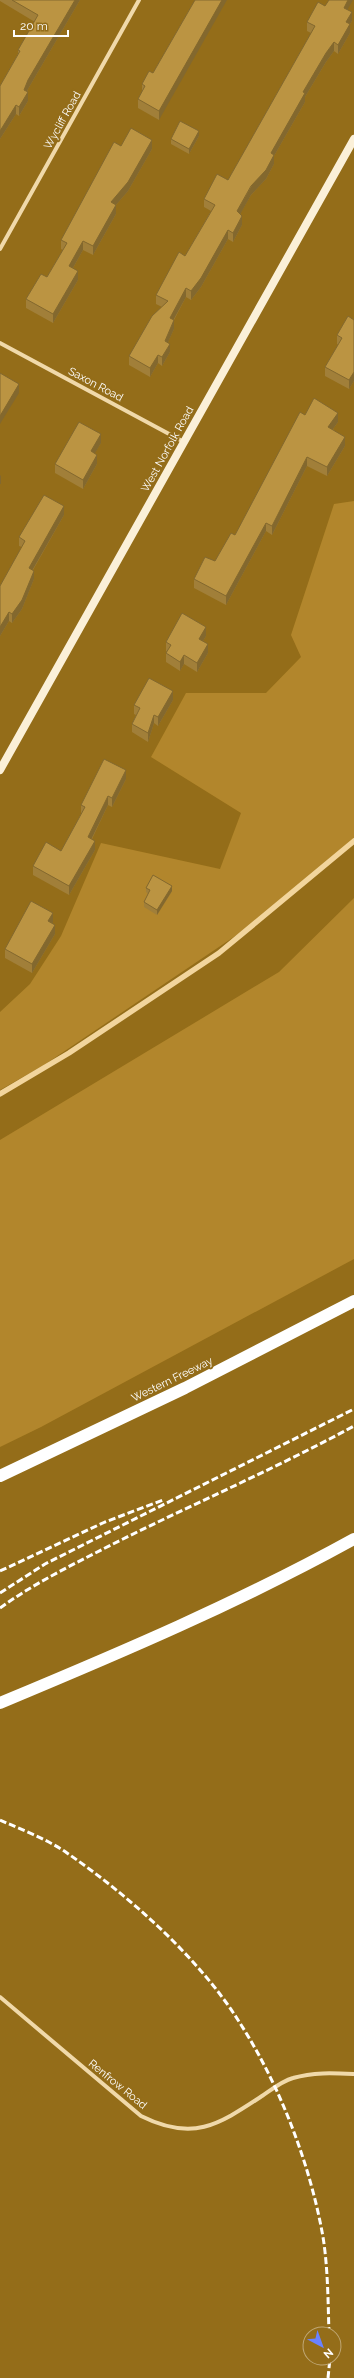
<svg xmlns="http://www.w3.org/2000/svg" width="354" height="2378" font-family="Raleway,sans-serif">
  <rect width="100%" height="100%" fill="#946d19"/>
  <g fill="#b2862c">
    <path d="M354,501V840L250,926L44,1065L0,1090V1012L30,984L61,936L101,843L220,869L241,813L151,757L186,693H266L301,657L291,635L334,504Z"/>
    <path d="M354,898V1259L41,1427L0,1447V1140L279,972Z"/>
  </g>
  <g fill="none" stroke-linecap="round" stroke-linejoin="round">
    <path stroke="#f2d59d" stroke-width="5.5" d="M0,1094L69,1053L219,953L354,841"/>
    <g stroke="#f0d9aa" stroke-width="4">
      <path d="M0,249L139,0"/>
      <path d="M0,343L184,442"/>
      <path d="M0,1997L141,2116C193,2142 218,2125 262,2096C271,2090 282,2081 293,2078C313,2072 333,2073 354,2074"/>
    </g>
    <path stroke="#fbf0d8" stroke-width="8" d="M0,770L354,139"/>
    <g stroke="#fff" stroke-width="12">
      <path d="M0,1476L185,1388L354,1301"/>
      <path d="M0,1703C120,1653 240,1602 354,1539"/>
    </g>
    <g stroke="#fff" stroke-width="3" stroke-dasharray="7 3" stroke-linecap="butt">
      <path d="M0,1571L105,1522L163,1500"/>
      <path d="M0,1593L45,1564L354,1409"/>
      <path d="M0,1608C33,1584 70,1566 105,1548C188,1506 273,1470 354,1426"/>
      <path d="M0,1820C22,1830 47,1839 67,1853C128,1895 198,1957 238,2020C279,2083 310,2163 323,2237C328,2268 328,2302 329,2334"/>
      <path d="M328,2378L330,2358"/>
    </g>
  </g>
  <g fill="#a17f39">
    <path d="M0,0H80L28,89L27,92L28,101L19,116L16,114L0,139V86L18,54V50L35,22L0,1Z"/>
    <path d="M195,0L159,120L138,108V99L142,93V84L153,73Z"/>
    <path d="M325,6L348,10L352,21L350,24V33L338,54L334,51L326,62L305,97V102L274,156V164L266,179L251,195L240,214L242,225L233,242L228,239L201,287L191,300L186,297L174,320V329L168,342L170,352L162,366L158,363L150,377L129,365V356L162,307L156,304V295L185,256L211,211L204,207V199L228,180L311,33L307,31V22Z"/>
    <path d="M199,136L189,154L171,144V139Z"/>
    <path d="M121,146L152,149L128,191L116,205V214L93,255L83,250L73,268L78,280L53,323L26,308V299L47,277L63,250L61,249V240Z"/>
    <path d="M354,320V381L349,389L325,376V367L339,345L337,344V335Z"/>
    <path d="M305,415L338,422L333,429L345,446L327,476L307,466L272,535L266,531L226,605L194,588V579L215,561L235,535Z"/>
    <path d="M101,443L94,454L97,464L83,489L55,473V464Z"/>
    <path d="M64,515L33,570L34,579L22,609L12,623L9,621L0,636V586L22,547L19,546V537Z"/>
    <path d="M206,636L203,641L208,653L197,672L184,664L180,671L166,662V653L167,651H166V642Z"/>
    <path d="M173,700L158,726L154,723L148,742L132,732V724L136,715L134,714V705Z"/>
    <path d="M126,779L112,807L108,805L92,839L95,850L69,895L33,875V866L61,851L81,814V805Z"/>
    <path d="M146,888L172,891L157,915L144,907V902L148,894L146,892Z"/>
    <path d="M53,922L52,923L55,934L32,973L5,958V949Z"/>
  </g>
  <g fill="#83682e">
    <path d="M75,0H80L28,89L24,99V90L28,80Z"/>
    <path d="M222,0H227L159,120V111Z"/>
    <path d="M348,0H353L344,16V8Z"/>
    <path d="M352,12V21L350,24V33L338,54V45L346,22Z"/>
    <path d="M334,42V51L326,62L305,97V102L274,156V164L266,179L251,195L237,220V211L271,153L303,92L326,53Z"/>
    <path d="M28,92V101L19,116V107Z"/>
    <path d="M16,105V114L0,139V131Z"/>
    <path d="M199,131V136L189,154V149Z"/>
    <path d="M152,140V149L128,191L116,205V214L93,255V246L111,202Z"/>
    <path d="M242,216V225L233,242V233Z"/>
    <path d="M228,230V239L201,287L191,300V291Z"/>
    <path d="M83,241V250L69,275V266Z"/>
    <path d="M78,271V280L53,323V314Z"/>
    <path d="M186,288V297L170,326V318Z"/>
    <path d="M174,320V329L165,349V341Z"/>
    <path d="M170,344V352L162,366V357Z"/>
    <path d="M158,355V363L150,377V368Z"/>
    <path d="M354,372V381L349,389V380Z"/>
    <path d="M19,384V393L0,424V416Z"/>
    <path d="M338,413V422L328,436V427Z"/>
    <path d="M101,434V443L91,460V451Z"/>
    <path d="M345,437V446L327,476V467Z"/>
    <path d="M97,455V464L83,489V480Z"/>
    <path d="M307,457V466L272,535V526Z"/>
    <path d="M1,475V484H0V476Z"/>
    <path d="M64,506V515L29,576V568Z"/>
    <path d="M266,523V531L226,605V596Z"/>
    <path d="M34,571V579L22,609L12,623V614Z"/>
    <path d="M9,612V621L0,636V627Z"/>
    <path d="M206,627V636L199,648V639Z"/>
    <path d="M208,644V653L197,672V663Z"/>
    <path d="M184,655V664L180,671V662Z"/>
    <path d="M173,691V700L158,726V717Z"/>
    <path d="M154,715V723L148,742V733Z"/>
    <path d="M126,770V779L112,807V798Z"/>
    <path d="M108,796V805L88,846V837Z"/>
    <path d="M95,841V850L69,895V886Z"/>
    <path d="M172,886V891L157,915V910Z"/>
    <path d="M53,913V922L48,930V921Z"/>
    <path d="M55,925V934L32,973V964Z"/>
  </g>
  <g fill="#bb9442" stroke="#83682e">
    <path d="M12,0H75L28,80L24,90L28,92L19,107L16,105L0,131V86L20,51L18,50L38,15Z"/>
    <path d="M195,0H222L159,111L138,99L145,86L142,84L149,71L153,73Z"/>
    <path d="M329,0H348L344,8L352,12L346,22L350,24L338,45L334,42L326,53L303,92L305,93L271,153L274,155L266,170L251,186L237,211L242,216L233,233L228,230L201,278L191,291L186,288L170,318L174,320L165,341L170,344L162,357L158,355L150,368L129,356L152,316L168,301L156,295L179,252L185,256L215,205L204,199L217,174L228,180L315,26L307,22L318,2L325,6Z"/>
    <path d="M180,121L199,131L189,149L171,139Z"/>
    <path d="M131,128L152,140L128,182L111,202L116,205L93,246L83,241L69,266L78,271L53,314L26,299L41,274L47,277L67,243L61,240L114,142L121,146Z"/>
    <path d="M348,316L354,320V372L349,380L325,367L342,338L337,335Z"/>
    <path d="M0,373L19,384L0,416Z"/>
    <path d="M314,398L338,413L328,427L345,437L327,467L307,457L272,526L266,523L226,596L194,579L205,557L215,561L231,533L235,535L300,412L305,415Z"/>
    <path d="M79,422L101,434L91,451L97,455L83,480L55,464Z"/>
    <path d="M44,495L64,506L29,568L34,571L22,600L12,614L9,612L0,627V586L25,541L19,537Z"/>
    <path d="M182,613L206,627L199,639L208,644L197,663L184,655L180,662L166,653L171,645L166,642Z"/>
    <path d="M149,678L173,691L158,717L154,715L148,733L132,724L140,708L134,705Z"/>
    <path d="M104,759L126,770L112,798L108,796L88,837L95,841L69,886L33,866L46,842L61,851L85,807L81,805Z"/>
    <path d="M153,875L172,886L157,910L144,902L150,890L146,888Z"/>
    <path d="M31,901L53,913L48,921L55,925L32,964L5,949Z"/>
  </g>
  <g text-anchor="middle" stroke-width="4" stroke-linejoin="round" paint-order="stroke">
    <g font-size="11" fill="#fff" stroke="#946d19">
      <text transform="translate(62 120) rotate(-61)" y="4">Wycliff Road</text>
      <text transform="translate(96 384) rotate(28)" y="4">Saxon Road</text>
      <text transform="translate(167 449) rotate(-61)" y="4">West Norfolk Road</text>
      <text transform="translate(172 1379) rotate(-26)" y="4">Western Freeway</text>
      <text transform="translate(118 2084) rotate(39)" y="4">Renfrow Road</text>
    </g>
  </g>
  <g transform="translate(322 2346) rotate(139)"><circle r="19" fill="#946d19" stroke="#bfa775"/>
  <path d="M0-3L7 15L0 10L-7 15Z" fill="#6982ff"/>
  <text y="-6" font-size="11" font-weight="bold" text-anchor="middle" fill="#ffffff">N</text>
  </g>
  <path d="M14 30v6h54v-6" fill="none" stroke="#ffffff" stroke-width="2"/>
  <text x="20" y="30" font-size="12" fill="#ffffff" stroke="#946d19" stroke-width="3" paint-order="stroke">20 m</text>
</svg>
